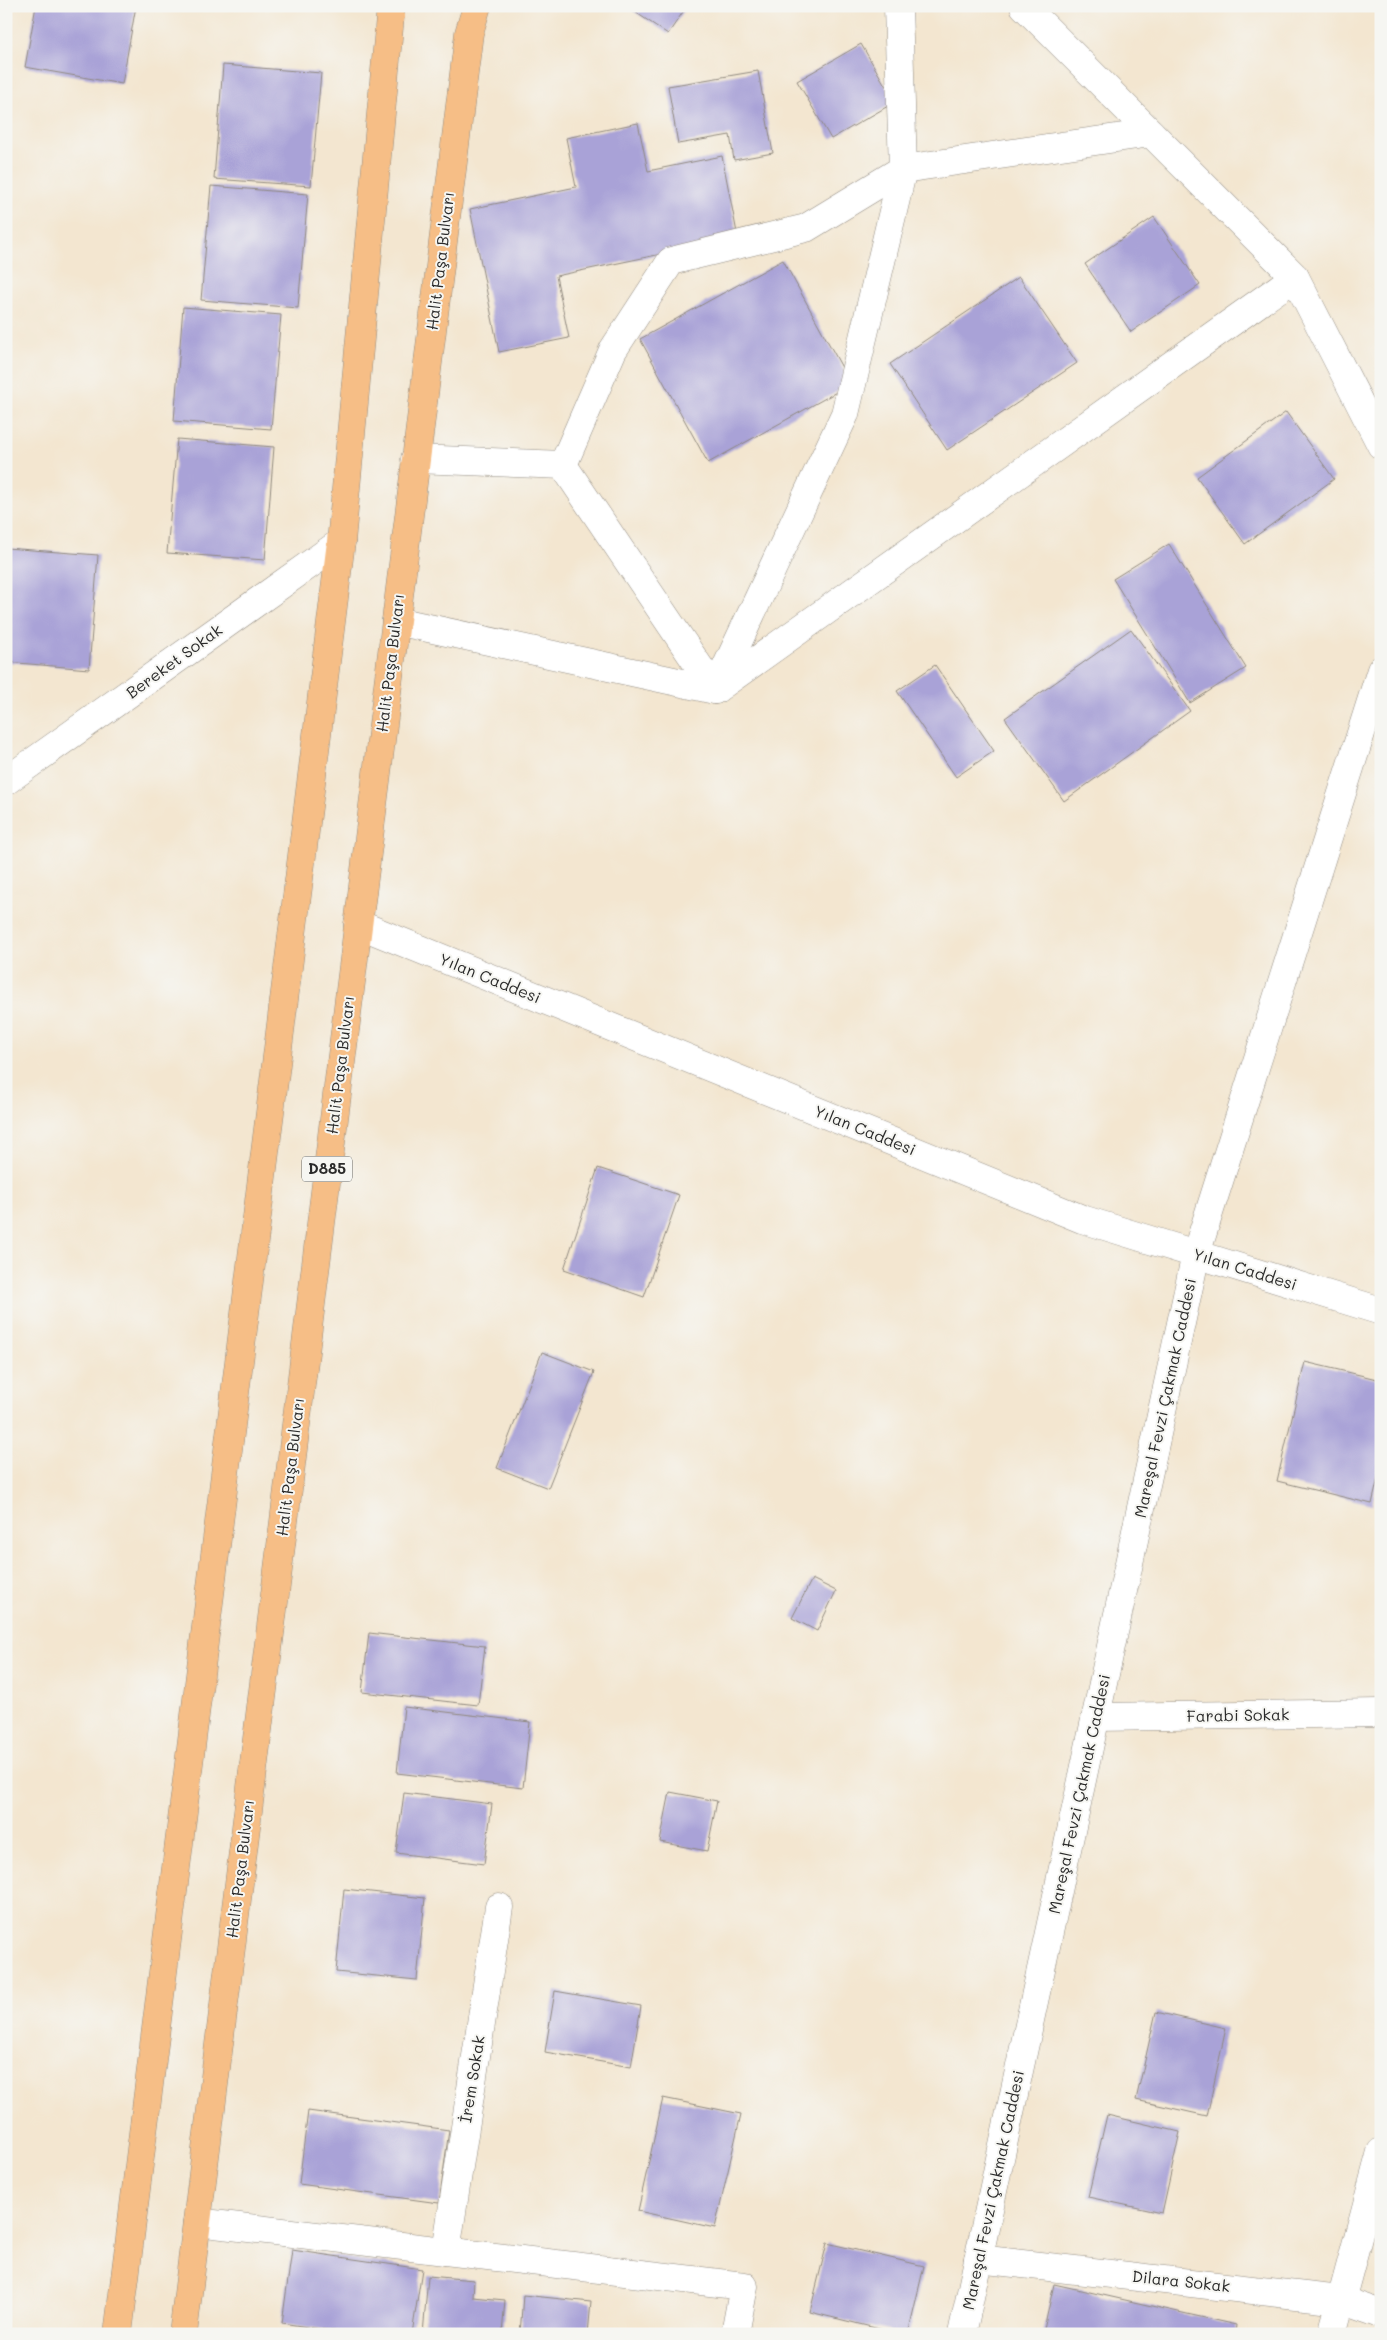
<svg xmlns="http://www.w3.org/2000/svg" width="1387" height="2340" font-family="Mali,sans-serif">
  <rect width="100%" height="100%" fill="#f6f6f2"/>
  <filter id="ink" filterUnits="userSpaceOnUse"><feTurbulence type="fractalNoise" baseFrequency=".02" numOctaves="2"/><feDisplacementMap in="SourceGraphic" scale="10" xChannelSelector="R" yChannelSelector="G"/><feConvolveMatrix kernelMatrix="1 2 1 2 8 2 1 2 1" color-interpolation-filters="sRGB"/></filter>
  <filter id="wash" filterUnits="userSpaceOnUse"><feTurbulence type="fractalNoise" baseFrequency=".0096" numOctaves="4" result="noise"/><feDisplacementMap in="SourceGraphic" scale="20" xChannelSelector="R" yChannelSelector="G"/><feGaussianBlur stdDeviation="1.12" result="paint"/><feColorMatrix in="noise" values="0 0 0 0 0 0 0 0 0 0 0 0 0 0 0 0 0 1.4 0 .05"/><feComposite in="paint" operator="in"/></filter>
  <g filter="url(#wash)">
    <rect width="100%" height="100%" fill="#f3e6d0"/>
    <g id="blocks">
      <g fill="#a9a2d7">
        <path d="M36,6H136L122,84L25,67Z"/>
        <path d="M626,6H687L668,34Z"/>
        <path d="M861,44L895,102L831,139L797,81Z"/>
        <path d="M223,65L321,73L311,186L214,179Z"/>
        <path d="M758,71L773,153L734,160L730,135L678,144L668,86Z"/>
        <path d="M638,123L648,171L722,156L738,238L556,276L569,338L499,352L470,209L576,187L566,138Z"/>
        <path d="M211,186L308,194L298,308L201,300Z"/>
        <path d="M1154,217L1200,285L1131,332L1085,264Z"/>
        <path d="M783,260L851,384L708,463L640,339Z"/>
        <path d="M1019,277L1077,363L947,450L890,364Z"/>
        <path d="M183,307L281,315L271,429L174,421Z"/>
        <path d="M1286,412L1334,479L1245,544L1197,477Z"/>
        <path d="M177,439L274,447L265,560L167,553Z"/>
        <path d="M1169,544L1246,668L1190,703L1113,579Z"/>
        <path d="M6,548L98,555L89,669L6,662Z"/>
        <path d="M1131,629L1190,711L1064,801L1005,718Z"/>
        <path d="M935,665L994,751L956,777L897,691Z"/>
        <path d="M598,1168L679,1195L644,1297L564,1269Z"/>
        <path d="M542,1352L594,1372L548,1488L497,1468Z"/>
        <path d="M1305,1362L1381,1380V1465L1372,1504L1277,1481Z"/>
        <path d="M812,1579L836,1591L817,1631L792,1618Z"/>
        <path d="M369,1633L485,1646L478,1705L362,1692Z"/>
        <path d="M404,1707L530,1722L523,1788L397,1773Z"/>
        <path d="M670,1792L717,1801L707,1851L660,1842Z"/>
        <path d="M404,1793L492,1804L484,1864L396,1853Z"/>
        <path d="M344,1889L425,1898L417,1980L336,1972Z"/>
        <path d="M555,1991L641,2006L631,2067L545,2052Z"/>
        <path d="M1156,2012L1226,2028L1207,2116L1136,2100Z"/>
        <path d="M663,2098L741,2114L715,2228L638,2211Z"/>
        <path d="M308,2111L449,2130L439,2203L299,2184Z"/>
        <path d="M1107,2115L1180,2132L1162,2213L1088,2197Z"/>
        <path d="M827,2243L924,2266L908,2334H900L810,2312Z"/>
        <path d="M292,2250L422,2269L412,2334H353L282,2323Z"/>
        <path d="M428,2276L474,2280L473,2297L505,2300L502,2334H423Z"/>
        <path d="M1054,2284L1236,2325L1235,2334H1043Z"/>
        <path d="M523,2295L591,2302L588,2334H520Z"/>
      </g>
    </g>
  </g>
  <g filter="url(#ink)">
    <use href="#blocks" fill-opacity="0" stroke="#8f887e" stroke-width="1"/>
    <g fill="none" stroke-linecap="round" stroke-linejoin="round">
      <defs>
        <g id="minor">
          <path d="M1024,6L1295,277L1381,445"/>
          <path d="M415,459L563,465L613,350L671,261L806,228L903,169L898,6"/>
          <path d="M563,465L715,690"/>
          <path d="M396,621L715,690L1295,277"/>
          <path d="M716,689L845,414L903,169L1151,133"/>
          <path d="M6,781L341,542"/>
          <path d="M358,924L1082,1219L1381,1311"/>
          <path d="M1096,1717L1381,1713"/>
          <path d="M197,2222L744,2286L735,2334"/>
          <path d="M446,2251L499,1907"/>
          <path d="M978,2259L1341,2300L1381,2314"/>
          <path d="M962,2334L1196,1254L1381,670"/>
          <path d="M1332,2334L1381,2152"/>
        </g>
        <g id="highway">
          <path d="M118,2334L341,542L391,6"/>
          <path d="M183,2334L469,33L477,6"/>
        </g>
      </defs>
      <use href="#minor" stroke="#8f887e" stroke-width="29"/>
      <use href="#highway" stroke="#8f887e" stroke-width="29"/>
      <use href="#minor" stroke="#fff" stroke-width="28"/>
      <use href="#highway" stroke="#f6be86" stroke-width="28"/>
    </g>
  </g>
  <g text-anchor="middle" stroke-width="4" stroke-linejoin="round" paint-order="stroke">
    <rect fill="#f6f6f2" stroke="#686867" stroke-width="1" x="302" y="1156.5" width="50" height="25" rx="4"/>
    <g font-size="15" font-weight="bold" fill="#2b2b2b">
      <text x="327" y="1174">D885</text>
    </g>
    <g font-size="16" fill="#2b2b2b" stroke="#f6f6f2">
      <text transform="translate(440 261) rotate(-83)" y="6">Halit Paşa Bulvarı</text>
      <text transform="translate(174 661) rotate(-36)" y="6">Bereket Sokak</text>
      <text transform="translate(390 663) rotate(-83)" y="6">Halit Paşa Bulvarı</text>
      <text transform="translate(490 978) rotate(22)" y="6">Yılan Caddesi</text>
      <text transform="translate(340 1065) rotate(-83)" y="6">Halit Paşa Bulvarı</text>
      <text transform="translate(865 1130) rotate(22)" y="6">Yılan Caddesi</text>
      <text transform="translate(1245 1269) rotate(17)" y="6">Yılan Caddesi</text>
      <text transform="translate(1165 1398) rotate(-78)" y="6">Mareşal Fevzi Çakmak Caddesi</text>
      <text transform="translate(290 1467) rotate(-83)" y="6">Halit Paşa Bulvarı</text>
      <text transform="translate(1238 1715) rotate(-1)" y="6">Farabi Sokak</text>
      <text transform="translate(1079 1794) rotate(-78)" y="6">Mareşal Fevzi Çakmak Caddesi</text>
      <text transform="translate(240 1869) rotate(-83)" y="6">Halit Paşa Bulvarı</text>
      <text transform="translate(472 2079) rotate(-81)" y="6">İrem Sokak</text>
      <text transform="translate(993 2190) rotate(-78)" y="6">Mareşal Fevzi Çakmak Caddesi</text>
      <text transform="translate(1181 2281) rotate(6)" y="6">Dilara Sokak</text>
    </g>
  </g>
  <rect width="1387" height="2340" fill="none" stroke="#f6f6f2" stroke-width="25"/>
</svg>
